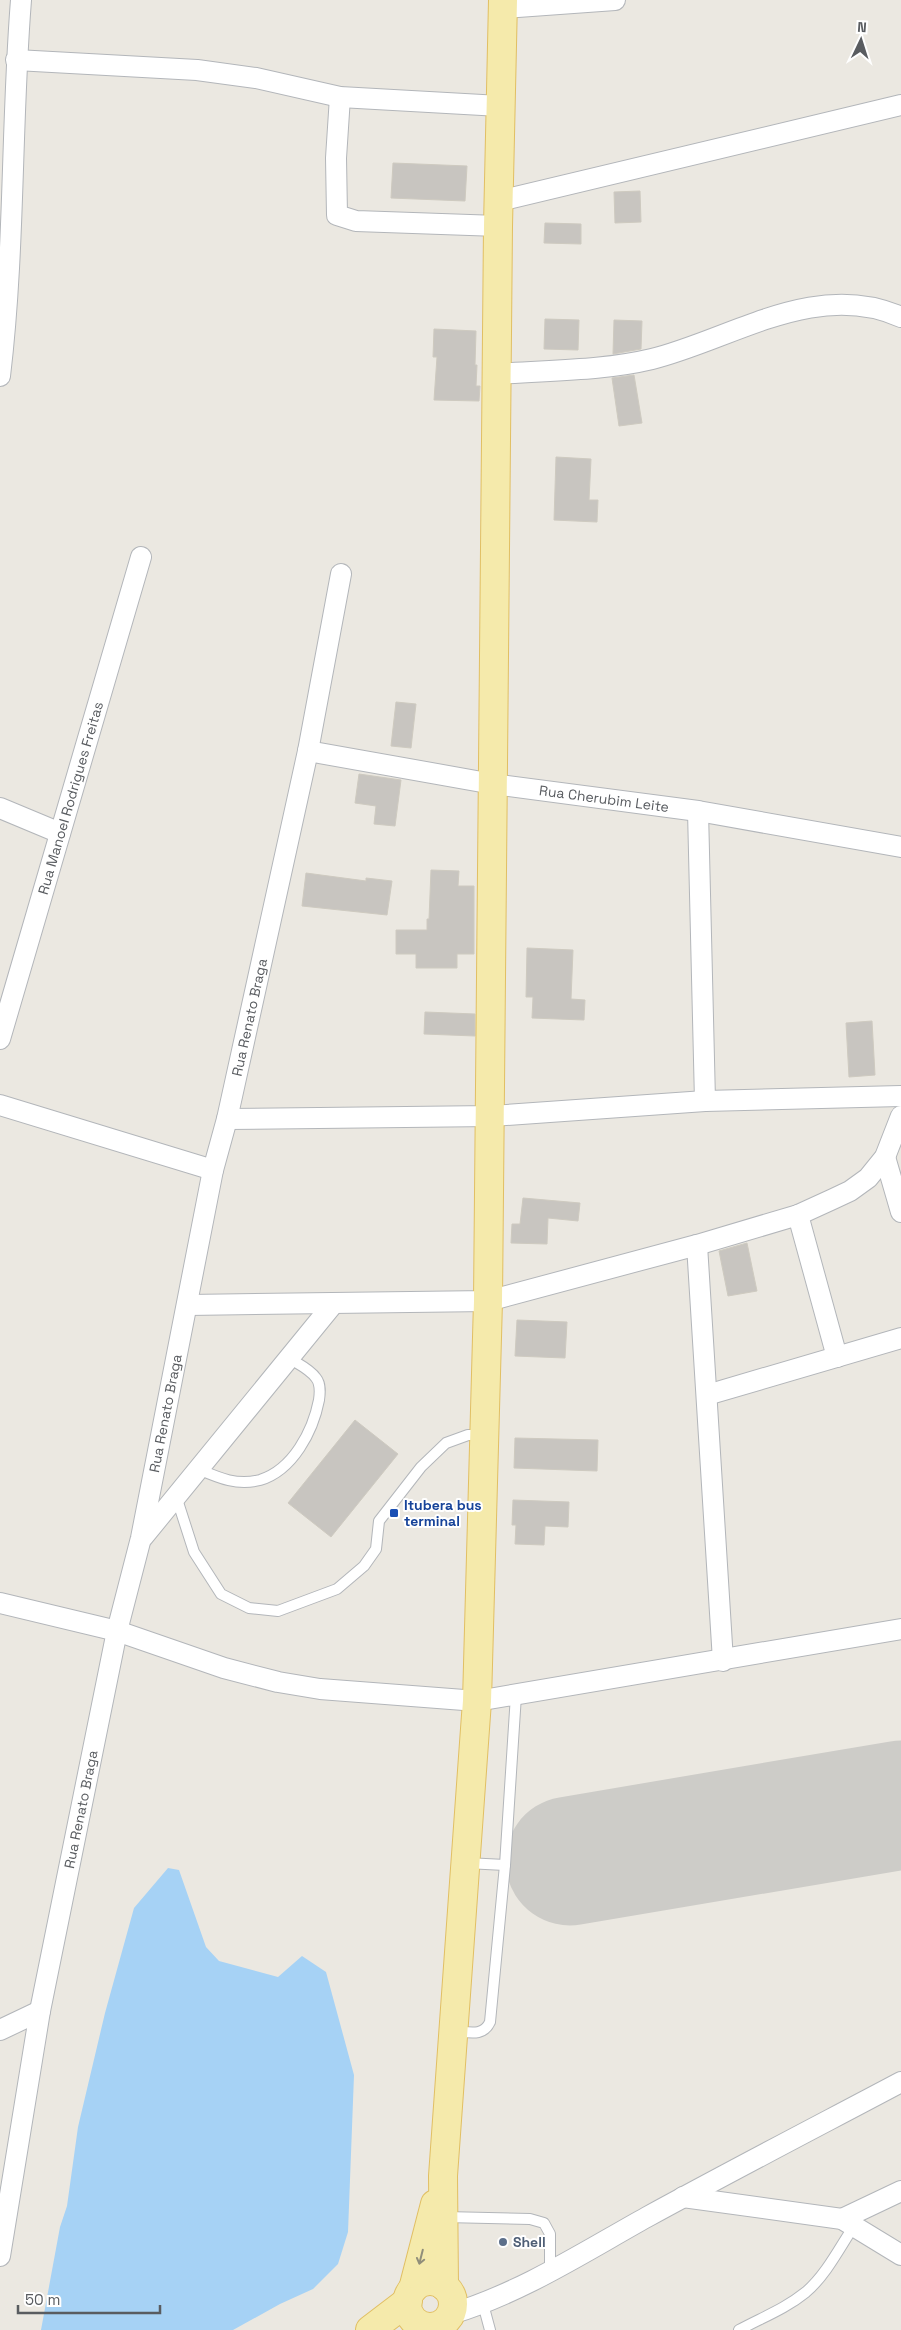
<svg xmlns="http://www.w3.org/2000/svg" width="901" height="2330" font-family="'Space Grotesk',sans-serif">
  <rect width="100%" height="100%" fill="#ebe8e1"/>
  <path fill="#a6d2f5" d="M168,1868L179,1870L206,1947L219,1961L278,1977L302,1956L326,1972L354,2075L348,2232L338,2264L313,2289L280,2304L233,2330H41L60,2227L67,2206L78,2127L105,2013L134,1908Z"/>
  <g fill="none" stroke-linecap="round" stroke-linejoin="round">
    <path stroke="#cdccc8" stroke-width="129" d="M570,1861L901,1805"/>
  </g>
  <g fill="#c8c5c0" stroke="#cecac0">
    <path d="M393,163L467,166L465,201L391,198Z"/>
    <path d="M640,191L641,222L615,223L614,192Z"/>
    <path d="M545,223L581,224V244L544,243Z"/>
    <path d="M545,319L579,320L578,350L544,349Z"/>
    <path d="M614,320L642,321L641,349L613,354Z"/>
    <path d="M434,329L476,331L475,365H477L476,386H480L479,401L434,400L437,357H433Z"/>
    <path d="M634,375L642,423L619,426L612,378Z"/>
    <path d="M556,457L591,459L589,500H598L597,522L554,520Z"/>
    <path d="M396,702L416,704L411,748L391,746Z"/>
    <path d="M359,774L401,780L395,826L374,824L376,806L355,803Z"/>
    <path d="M431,870L459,871L458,886H474V954H457V968H416V954H396V930H427V919H429Z"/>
    <path d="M306,873L366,881V878L392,881L387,915L302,906Z"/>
    <path d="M527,948L573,950L571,999L585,1000L584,1020L532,1018L533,997H526Z"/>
    <path d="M425,1012L475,1014V1036L424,1034Z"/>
    <path d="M872,1021L875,1075L849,1077L846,1023Z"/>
    <path d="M523,1198L580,1203L578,1221L548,1218L547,1244L511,1243L512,1224H520Z"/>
    <path d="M747,1243L757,1291L728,1296L719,1251Z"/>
    <path d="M517,1320L567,1322L565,1358L515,1356Z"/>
    <path d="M355,1420L398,1454L331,1537L288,1503Z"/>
    <path d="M515,1438L598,1440L597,1471L514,1468Z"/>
    <path d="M513,1500L569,1502L568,1527L545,1526L544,1545L515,1544L516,1525H512Z"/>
  </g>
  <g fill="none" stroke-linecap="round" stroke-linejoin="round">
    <defs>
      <g id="lane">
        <path d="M198,1469C219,1478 237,1486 260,1480C293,1470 313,1431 319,1400C320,1393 321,1384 316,1378C310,1369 298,1364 289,1358"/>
        <path d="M176,1496L194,1552L221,1594L249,1608L278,1611L337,1589L364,1566L376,1549L379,1521L421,1467L446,1443L468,1435H483"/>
        <path d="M466,1863L505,1865"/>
        <path d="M454,2031C469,2032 483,2037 490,2022L505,1865L516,1695"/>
        <path d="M445,2217L530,2219L544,2223L550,2234V2271"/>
        <path d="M483,2304L490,2330"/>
        <path d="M739,2330C763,2317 785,2309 806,2292C826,2275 840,2247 854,2226"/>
      </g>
      <g id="street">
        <path d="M503,8L615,0"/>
        <path d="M16,60L197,70L256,78L340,97L500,106"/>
        <path d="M340,97L336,158L337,215L356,221L498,226"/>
        <path d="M499,201L901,105"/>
        <path d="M497,374C548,370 602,371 652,359C732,339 816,279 901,317"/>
        <path d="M0,376C15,251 11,125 21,0"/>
        <path id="s1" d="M308,751L493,784L698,811L901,847"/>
        <path d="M0,808L60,833"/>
        <path d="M698,811L705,1101"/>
        <path id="s2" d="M0,1039L141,557"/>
        <path d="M0,1105L213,1170"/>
        <path d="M227,1119L492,1116L705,1101L901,1096"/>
        <path d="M885,1157L901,1212"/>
        <path d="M798,1215L837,1357"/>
        <path d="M697,1245L723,1661"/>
        <path d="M188,1305L488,1301L697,1245L798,1215L833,1199L850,1191L868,1178L885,1157L901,1116"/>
        <path d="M707,1395L901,1338"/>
        <path d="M143,1537L334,1303"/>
        <path d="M0,1603L117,1631L224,1668L278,1682L320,1689L477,1701L901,1629"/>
        <path d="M0,2030L40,2011"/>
        <path d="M683,2197L842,2219L901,2255"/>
        <path d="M842,2219L901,2191"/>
        <path id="s3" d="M0,2256L40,2011L117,1631L141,1538L213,1170L227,1119L308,751L341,574"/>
        <path d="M451,2314C521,2293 584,2252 647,2217C731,2171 816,2127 901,2082"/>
        <path d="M435,2330L436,2327"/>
      </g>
      <g id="primary">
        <circle cx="430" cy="2304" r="23"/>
        <path d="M444,2286L443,2176L477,1701L488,1301L498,226L503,0"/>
        <path d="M413,2289L435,2204"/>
        <path d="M370,2330L408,2301"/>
      </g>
    </defs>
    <use href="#lane" stroke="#b3b6ba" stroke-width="12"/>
    <use href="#street" stroke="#b3b6ba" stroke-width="22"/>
    <use href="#primary" stroke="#e1bf63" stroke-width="30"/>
    <use href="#lane" stroke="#fff" stroke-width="10"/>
    <use href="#street" stroke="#fff" stroke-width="20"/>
    <use href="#primary" stroke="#f5eaab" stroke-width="28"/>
  </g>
  <defs><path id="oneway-shaft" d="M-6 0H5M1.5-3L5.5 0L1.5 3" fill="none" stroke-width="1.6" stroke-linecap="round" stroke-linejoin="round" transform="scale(1.25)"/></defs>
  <use stroke="#908e7a" href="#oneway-shaft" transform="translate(421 2257) rotate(104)"/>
  <rect fill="#1a4fb4" stroke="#fff" stroke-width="2" x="389" y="1508" width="10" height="10" rx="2.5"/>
  <circle fill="#5c6f8a" stroke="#fff" stroke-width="2" cx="503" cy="2242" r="5"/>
  <g text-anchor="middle" stroke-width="4" stroke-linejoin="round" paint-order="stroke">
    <g font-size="14" fill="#595c60" stroke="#fff">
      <text dy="5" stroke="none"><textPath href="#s2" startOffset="251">Rua Manoel Rodrigues Freitas</textPath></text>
      <text dy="5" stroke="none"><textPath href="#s1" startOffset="300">Rua Cherubim Leite</textPath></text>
      <text dy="5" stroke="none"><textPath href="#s3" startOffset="1264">Rua Renato Braga</textPath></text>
      <text dy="5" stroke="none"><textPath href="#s3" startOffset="859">Rua Renato Braga</textPath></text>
      <text dy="5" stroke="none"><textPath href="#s3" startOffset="454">Rua Renato Braga</textPath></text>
    </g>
    <g font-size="14" font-weight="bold" fill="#164399" stroke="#fff" text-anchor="start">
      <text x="404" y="1510">Itubera bus<tspan x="404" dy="16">terminal</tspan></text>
    </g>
    <g font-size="14" font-weight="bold" fill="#4e5e75" stroke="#fff" text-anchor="start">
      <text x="513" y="2247">Shell</text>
    </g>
  </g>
  <g transform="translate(861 40) rotate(4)" stroke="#ffffff" stroke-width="4" paint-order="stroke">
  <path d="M0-4L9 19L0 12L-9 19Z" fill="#595c60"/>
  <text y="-8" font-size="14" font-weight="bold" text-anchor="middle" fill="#595c60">N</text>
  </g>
  <path d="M18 2305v8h142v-8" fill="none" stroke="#595c60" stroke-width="2.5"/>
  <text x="25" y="2305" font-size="15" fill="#595c60" stroke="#ffffff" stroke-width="4" paint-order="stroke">50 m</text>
</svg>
